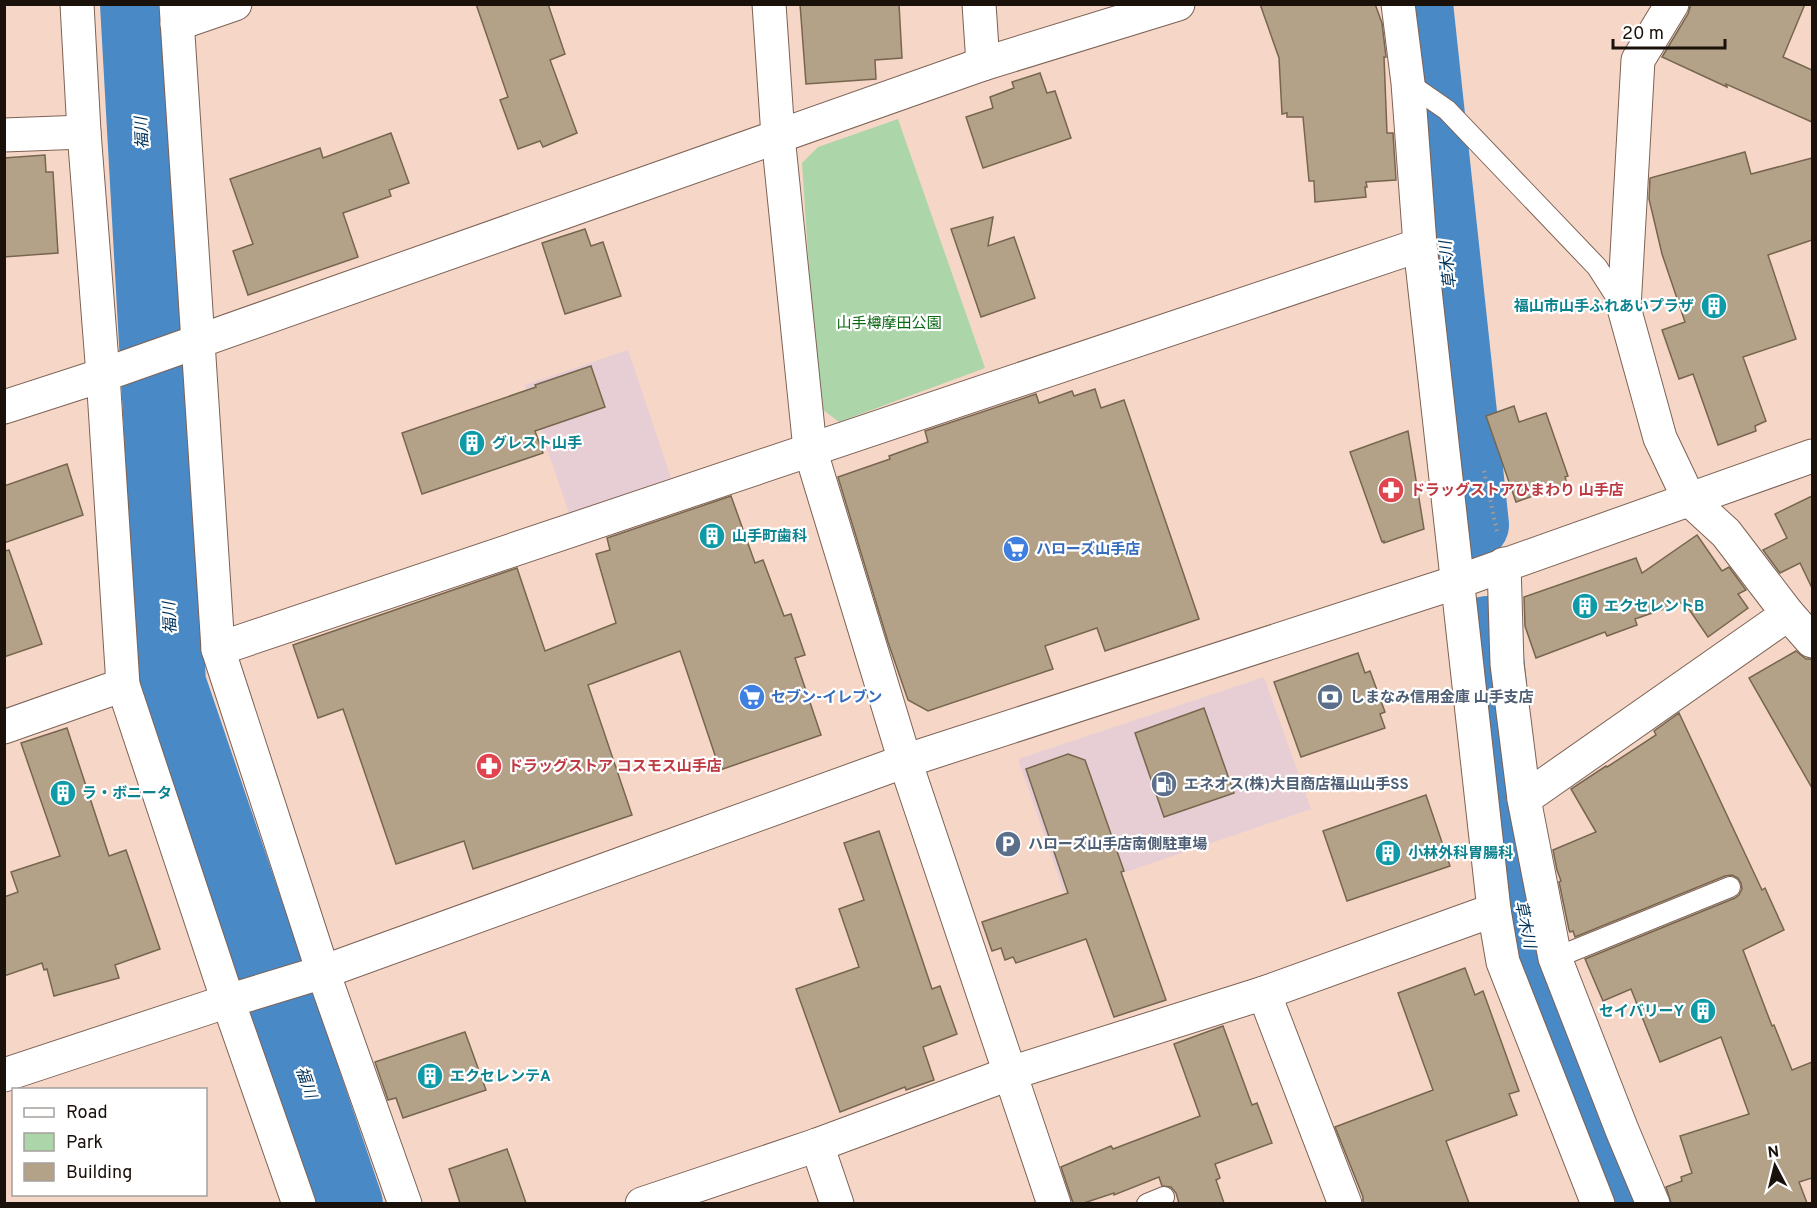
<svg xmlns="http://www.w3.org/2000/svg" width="1817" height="1208" font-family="Overpass,'Noto Sans JP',sans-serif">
  <rect width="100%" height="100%" fill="#f6d7c7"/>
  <g fill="#e7cdd4">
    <path d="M628,350L671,478L569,513L525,385Z"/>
    <path d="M1264,677L1311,809L1064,893L1018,759Z"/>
  </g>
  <path fill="#acd5a9" d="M898,119L985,368L839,422L818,406L802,163L818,147Z"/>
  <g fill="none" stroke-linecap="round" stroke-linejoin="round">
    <g stroke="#4889c6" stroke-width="68">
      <path d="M134,4L172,683L349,1204"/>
      <path d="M1419,4L1475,525"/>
      <path d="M1487,630C1499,739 1507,849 1533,956C1554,1042 1591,1122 1626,1204"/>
    </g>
  </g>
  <g fill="#b3a188" stroke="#77664f" stroke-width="1.5">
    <path d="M476,4H548L565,54L550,60L577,133L543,147L540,141L518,149L500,100L508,97Z"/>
    <path d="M800,4H899L902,58L875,60L876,79L806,84Z"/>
    <path d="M1260,4H1375L1382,23L1386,57H1384L1387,133H1393L1396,180L1366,182L1367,187H1365L1366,197L1315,202L1314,181H1309L1303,117H1287V113L1282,114L1279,58Z"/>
    <path d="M1691,4H1805L1783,57L1812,70V122L1726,84L1727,87L1662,57L1688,14Z"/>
    <path d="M1040,73L1047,93L1055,91L1071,138L983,168L966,117L993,108L990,97L1014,88L1012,82Z"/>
    <path d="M391,133L409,183L389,190L391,196L343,213L358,257L248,295L233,251L253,244L230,179L320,148L323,158Z"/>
    <path d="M1745,152L1751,174L1812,158V240L1768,255L1796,339L1743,357L1766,421L1755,426L1756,431L1718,445L1693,374L1679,379L1662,330L1685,322L1662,254L1649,199L1650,178Z"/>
    <path d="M45,155L46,172H53L58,253L4,257V158Z"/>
    <path d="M993,217L988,246L1014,237L1035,298L981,317L951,229Z"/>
    <path d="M585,229L591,246L603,242L621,296L565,314L542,243Z"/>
    <path d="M591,366L605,407L535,431L543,453L422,494L402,433L536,387L535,385Z"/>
    <path d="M1095,389L1101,408L1124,400L1199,619L1105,651L1097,628L1045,646L1053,669L928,711L908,700L888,642L838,477L890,459L889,456L928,442L925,431L1036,394L1039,403L1072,391L1074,396Z"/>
    <path d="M1514,406L1519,422L1546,413L1568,476L1565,477L1567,484L1516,502L1486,416Z"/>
    <path d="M1408,431L1424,529L1384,543V541L1382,542L1350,452Z"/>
    <path d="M67,464L83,515L4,543V486Z"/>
    <path d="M731,496L755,563L763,560L784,616L791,614L805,655L795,658L821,735L720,770L680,651L588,685L632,815L473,869L464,841L396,864L343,709L318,718L293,645L517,568L545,651L616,623L596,554L610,550L607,538Z"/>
    <path d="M1812,496V588L1800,563L1780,573L1763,550L1787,538L1775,514Z"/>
    <path d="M1697,535L1722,571L1729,567L1746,590L1738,594L1748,608L1708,637L1684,602L1635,619L1637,625L1607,636L1605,632L1536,658L1525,626L1524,597L1636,558L1642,573Z"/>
    <path d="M9,550L42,644L4,657V551Z"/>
    <path d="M1796,651L1806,659H1812V788L1749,678Z"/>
    <path d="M1358,653L1365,673L1370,671L1385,712L1380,714L1385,728L1301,757L1274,682Z"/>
    <path d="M1204,708L1234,793L1164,817L1135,733Z"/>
    <path d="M1679,713L1762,890L1765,888L1784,930L1743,950L1772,1026L1774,1025L1792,1070L1812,1062V1178L1799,1182L1807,1203H1671L1666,1187L1682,1181L1681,1177L1692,1173L1680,1136L1749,1114L1721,1037L1660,1062L1631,989L1603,1001L1585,959L1735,898L1739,895L1742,889L1741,883L1738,878L1732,875L1725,876L1575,937L1573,931L1570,932L1569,930L1559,882L1561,881L1557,870L1553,850L1596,832L1571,789L1606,766L1607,767L1656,735L1654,731Z"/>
    <path d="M67,728L109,856L126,850L160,949L115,965L119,978L54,996L47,969L44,970L42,963L4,976V897L18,892L11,872L60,856L21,743Z"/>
    <path d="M1068,754L1085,760L1124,871L1121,872L1166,1000L1114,1017L1086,939L1016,963L1013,957L1005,960L1001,948L992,951L982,922L1068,893L1026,769Z"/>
    <path d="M1426,795L1450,866L1347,901L1323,831Z"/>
    <path d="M879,831L932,989L940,986L957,1034L923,1047L934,1080L906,1090L905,1087L840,1112L796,989L859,967L839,909L864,900L844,843Z"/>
    <path d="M1465,968L1475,995L1483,991L1519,1091L1509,1094L1517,1115L1446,1141L1469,1203H1363V1197L1335,1127L1433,1090L1398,993Z"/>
    <path d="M1223,1026L1252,1105L1257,1103L1272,1143L1215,1164L1220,1178L1216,1180L1224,1203H1179L1176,1193L1171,1187L1162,1186L1159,1177L1114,1195V1193L1084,1203H1073L1061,1167L1111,1146L1113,1149L1200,1116L1174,1044Z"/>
    <path d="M465,1032L486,1090L403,1118L396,1098L388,1100L375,1062Z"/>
    <path d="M507,1149L526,1203H460L449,1169Z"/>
  </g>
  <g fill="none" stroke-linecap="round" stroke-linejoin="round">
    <defs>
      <g id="lane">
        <path d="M1408,83L1447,110L1597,267L1622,306"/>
        <path d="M1555,958L1730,887"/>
        <path d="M1147,1204L1164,1197"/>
      </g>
      <g id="street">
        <path d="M77,4L84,132L103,375L123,685L228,1001L299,1204"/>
        <path d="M176,4L218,649L323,972L405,1204"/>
        <path d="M769,4L778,136L810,449L905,761L1054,1204"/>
        <path d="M979,4L983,64"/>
        <path d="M1398,4L1408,83L1420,245L1494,910L1503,962L1598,1204"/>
        <path d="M1672,4L1638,60L1624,308L1660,438L1689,499L1726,533L1788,614L1812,641"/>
        <path d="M177,24L235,4"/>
        <path d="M4,135L84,132"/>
        <path d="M4,407L103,375L983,64L1178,4"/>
        <path d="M1504,564L1507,664L1524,799L1555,958L1622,1130L1653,1204"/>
        <path d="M218,649L1420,245"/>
        <path d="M4,727L123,685"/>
        <path d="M1524,799L1788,614"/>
        <path d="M1264,993L1345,1204"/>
        <path d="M817,1145L837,1204"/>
        <path d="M642,1204L817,1145L1011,1073L1264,993L1494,910"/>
      </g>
      <path id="secondary" d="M4,1075L228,1001L323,972L905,761L1457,582L1812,456"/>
    </defs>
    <use href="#lane" stroke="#7d6255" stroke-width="22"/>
    <use href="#street" stroke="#7d6255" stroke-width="35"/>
    <use href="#secondary" stroke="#7d6255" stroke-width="35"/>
    <path stroke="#b0988b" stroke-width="4" stroke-dasharray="1.5 4.5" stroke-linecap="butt" d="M1484,471L1497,531"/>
    <use href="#lane" stroke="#fff" stroke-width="20"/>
    <use href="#street" stroke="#fff" stroke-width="33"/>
    <use href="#secondary" stroke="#fff" stroke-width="33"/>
  </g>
  <defs>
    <symbol id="building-disc" viewBox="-11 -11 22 22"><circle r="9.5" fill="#0f9aa8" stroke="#fff"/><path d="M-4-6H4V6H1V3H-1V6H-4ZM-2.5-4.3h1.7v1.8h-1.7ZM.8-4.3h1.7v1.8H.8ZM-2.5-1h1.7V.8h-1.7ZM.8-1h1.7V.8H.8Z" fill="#fff"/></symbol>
    <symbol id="pharmacy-disc" viewBox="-11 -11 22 22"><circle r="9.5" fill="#e0444e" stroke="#fff"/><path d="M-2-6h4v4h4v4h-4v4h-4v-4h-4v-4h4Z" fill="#fff"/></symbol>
    <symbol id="supermarket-disc" viewBox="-11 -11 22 22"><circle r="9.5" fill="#3f7fe0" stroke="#fff"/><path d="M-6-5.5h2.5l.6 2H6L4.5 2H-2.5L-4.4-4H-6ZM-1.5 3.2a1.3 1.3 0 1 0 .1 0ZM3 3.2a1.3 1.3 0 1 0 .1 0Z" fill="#fff"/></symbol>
    <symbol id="bank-disc" viewBox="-11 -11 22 22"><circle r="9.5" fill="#5c6f8a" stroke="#fff"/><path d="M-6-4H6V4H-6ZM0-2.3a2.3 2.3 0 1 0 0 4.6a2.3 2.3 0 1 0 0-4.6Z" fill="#fff"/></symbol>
    <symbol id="fuel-disc" viewBox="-11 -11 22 22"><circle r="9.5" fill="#5c6f8a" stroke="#fff"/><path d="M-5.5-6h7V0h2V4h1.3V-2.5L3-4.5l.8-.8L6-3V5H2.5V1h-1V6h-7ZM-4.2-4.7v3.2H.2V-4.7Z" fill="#fff"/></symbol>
    <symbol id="parking-disc" viewBox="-11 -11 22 22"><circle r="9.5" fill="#5c6f8a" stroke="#fff"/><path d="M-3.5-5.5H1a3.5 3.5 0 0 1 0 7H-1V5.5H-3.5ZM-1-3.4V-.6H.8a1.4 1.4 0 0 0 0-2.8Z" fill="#fff"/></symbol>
  </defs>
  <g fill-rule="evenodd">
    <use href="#building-disc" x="1699" y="291" width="30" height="30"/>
    <use href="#building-disc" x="457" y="428" width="30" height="30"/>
    <use href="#pharmacy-disc" x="1376" y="475" width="30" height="30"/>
    <use href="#building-disc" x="697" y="521" width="30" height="30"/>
    <use href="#supermarket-disc" x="1001" y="534" width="30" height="30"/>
    <use href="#building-disc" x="1570" y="591" width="30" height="30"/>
    <use href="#supermarket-disc" x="737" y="682" width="30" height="30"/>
    <use href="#bank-disc" x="1315" y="682" width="30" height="30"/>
    <use href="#pharmacy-disc" x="474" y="751" width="30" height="30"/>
    <use href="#fuel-disc" x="1149" y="769" width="30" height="30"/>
    <use href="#building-disc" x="48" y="778" width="30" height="30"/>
    <use href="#parking-disc" x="993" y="829" width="30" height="30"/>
    <use href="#building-disc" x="1373" y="838" width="30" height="30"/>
    <use href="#building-disc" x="1688" y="996" width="30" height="30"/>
    <use href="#building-disc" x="415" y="1061" width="30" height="30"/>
  </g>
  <g text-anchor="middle" stroke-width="4.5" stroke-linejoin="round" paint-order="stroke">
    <g font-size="15" font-weight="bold" fill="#0d838f" stroke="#fff" text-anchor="start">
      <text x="1694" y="311" text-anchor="end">福山市山手ふれあいプラザ</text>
      <text x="492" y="448">グレスト山手</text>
      <text x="732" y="541">山手町歯科</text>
      <text x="1604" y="611">エクセレントB</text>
      <text x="82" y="798">ラ・ボニータ</text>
      <text x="1408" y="858">小林外科胃腸科</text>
      <text x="1684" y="1016" text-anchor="end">セイバリーY</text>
      <text x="450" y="1081">エクセレンテA</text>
    </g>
    <g font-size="15" fill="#0b6913" stroke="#fff">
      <text x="889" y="328">山手樽摩田公園</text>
    </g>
    <g font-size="15" font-weight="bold" fill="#be3a42" stroke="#fff" text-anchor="start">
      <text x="1410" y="495">ドラッグストアひまわり 山手店</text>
      <text x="508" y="771">ドラッグストア コスモス山手店</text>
    </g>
    <g font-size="15" font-weight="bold" fill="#366cbe" stroke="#fff" text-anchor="start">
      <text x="1036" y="554">ハローズ山手店</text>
      <text x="771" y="702">セブン-イレブン</text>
    </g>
    <g font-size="15" font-weight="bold" fill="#4e5e75" stroke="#fff" text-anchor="start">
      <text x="1350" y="702">しまなみ信用金庫 山手支店</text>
      <text x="1184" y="789">エネオス(株)大目商店福山山手SS</text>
      <text x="1028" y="849">ハローズ山手店南側駐車場</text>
    </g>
    <g font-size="16" font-style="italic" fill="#003259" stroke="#fff">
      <text transform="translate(141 133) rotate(-93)" y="6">福川</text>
      <text transform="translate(1447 265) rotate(-96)" y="6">草木川</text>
      <text transform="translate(169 618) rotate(-93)" y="6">福川</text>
      <text transform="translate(1526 924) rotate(78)" y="6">草木川</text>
      <text transform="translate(307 1082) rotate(71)" y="6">福川</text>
    </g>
  </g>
  <rect width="1817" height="1208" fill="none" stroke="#1b110b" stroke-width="12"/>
  <rect x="12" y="1088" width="195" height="108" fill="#ffffff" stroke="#a4a09d" stroke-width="1.5"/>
  <rect x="24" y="1108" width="30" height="9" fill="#ffffff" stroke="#a4a09d" stroke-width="1.5"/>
  <text x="66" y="1118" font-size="18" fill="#1b110b">Road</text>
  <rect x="24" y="1133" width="30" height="18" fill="#acd5a9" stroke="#a4a09d" stroke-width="1.5"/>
  <text x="66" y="1148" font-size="18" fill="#1b110b">Park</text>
  <rect x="24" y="1163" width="30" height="18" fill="#b3a188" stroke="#a4a09d" stroke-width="1.5"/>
  <text x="66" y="1178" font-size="18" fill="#1b110b">Building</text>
  <g transform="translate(1775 1166) rotate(353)" stroke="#ffffff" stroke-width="4.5" paint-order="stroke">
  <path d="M0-4.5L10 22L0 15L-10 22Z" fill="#1b110b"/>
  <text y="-9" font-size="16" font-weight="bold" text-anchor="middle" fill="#1b110b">N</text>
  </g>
  <path d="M1613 39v9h112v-9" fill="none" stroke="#1b110b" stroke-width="3"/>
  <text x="1622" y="39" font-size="18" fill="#1b110b" stroke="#ffffff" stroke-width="4.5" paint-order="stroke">20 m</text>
</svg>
